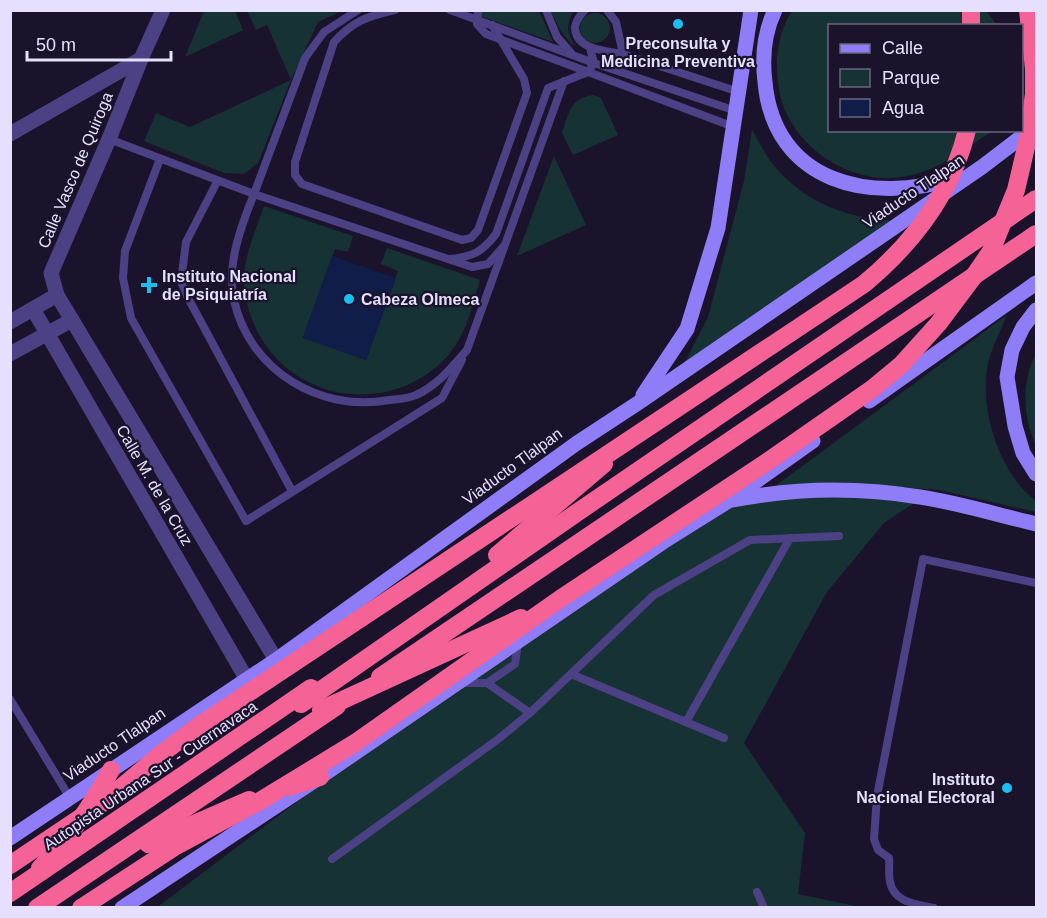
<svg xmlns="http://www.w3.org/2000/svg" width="1047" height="918" font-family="Helvetica,sans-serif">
  <rect width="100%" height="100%" fill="#1a132b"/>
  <g fill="#173234">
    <path d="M204,11H235L243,30L185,57Z"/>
    <path d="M247,11H342L318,22L291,80L258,163L244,174L224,173L144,141L156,113L190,127L291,80L267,25L256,30Z"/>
    <path d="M482,11H539L553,42L480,16Z"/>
    <path d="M551,11H574C565,24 567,34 576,47C563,38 558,25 551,11Z"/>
    <path d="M792,11H986L997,25L830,26V130L992,131C961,152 929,178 889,178C845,179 801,149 784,108C778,93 777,75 777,58C778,43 783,24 792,11Z"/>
    <circle cx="595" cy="28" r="15"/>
    <path d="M593,95L601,98L618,135L573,155L562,133C569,113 569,99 593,95Z"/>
    <path d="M752,130C758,140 764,152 771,162C805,205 851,220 904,221L685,362L708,317L744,181Z"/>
    <path d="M554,156L586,225L517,256Z"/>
    <path d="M264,206L353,236L348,252L335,249L303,337L366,360L398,271L381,264L387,248L480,280C471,310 467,334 446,358C435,370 419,380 405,386C332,414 257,370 245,293C240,263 255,233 264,206Z"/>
    <path d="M1007,315C1001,330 992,347 988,363C979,408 998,472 1036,501V512L939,490L835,482L770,490Z"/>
    <path d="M1036,353V445C1022,417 1022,380 1036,353Z"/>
    <path d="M776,494L920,499L884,523L827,592L744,743L805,833L798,894L860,907L156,908L390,732L727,504Z"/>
  </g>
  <path fill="#0f1d48" d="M332,256L396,278L366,360L303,338Z"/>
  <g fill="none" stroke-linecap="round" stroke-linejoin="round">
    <g stroke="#4d4186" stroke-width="8">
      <path d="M358,10L324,32L305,58L254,194L472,267L488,264L504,246"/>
      <path d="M395,10C368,16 353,21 334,42L295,162V175L302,184L462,240L471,238L478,230L527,93L524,79L492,25"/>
      <path d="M450,10L594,63L736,111"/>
      <path d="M546,10L557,37L571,53"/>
      <path d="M585,10C580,15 576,20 575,27C575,50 606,51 623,54L616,22L607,10"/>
      <path d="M623,54L739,92"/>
      <path d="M575,67L734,127"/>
      <path d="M109,139L254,194C241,226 226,266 234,300C249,370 320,413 389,400C397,399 408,399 416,395C437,386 452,367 467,350L564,81"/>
      <path d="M160,159L125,251L123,278L131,318L246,521L442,398L462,360"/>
      <path d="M217,182L186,242L181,282L187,296L292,491"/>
      <path d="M449,259C473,257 482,252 496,234L548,88L588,72L594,63L590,48"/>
      <path d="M571,674L724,738"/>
      <path d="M462,683H487L515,664L518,643"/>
      <path d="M487,683L530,713L654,595L750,540L839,536"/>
      <path d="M10,699L70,798"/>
      <path d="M686,722L790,538"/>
      <path d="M332,859L497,740L530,713"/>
      <path d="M757,892L764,908"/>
      <path d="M934,908C917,904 894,903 890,882C888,874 890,866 889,858L878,850L874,839L877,796L923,559L1036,583"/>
    </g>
    <g stroke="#4d4186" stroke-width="15">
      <path d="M163,10L141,59L109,139L51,273L57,295L276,660"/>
      <path d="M10,134L141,59"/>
      <path d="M33,309L246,678"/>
      <path d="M10,322L57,295"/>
      <path d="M10,354L72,320"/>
    </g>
    <g stroke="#8f7cf7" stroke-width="15">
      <path d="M775,10C764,33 762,58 765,82C774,183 871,205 955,178"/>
      <path d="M1036,310L1023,327L1012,350L1007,377L1015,426L1023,453L1036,474"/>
      <path d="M643,395L687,329L718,228L751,10"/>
      <path d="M869,401L1036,283"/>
      <path d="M733,500C794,488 858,487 920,497C959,503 998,515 1036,524"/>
      <path d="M10,838L276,660L577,443L638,403L982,167L1033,128"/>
      <path d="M122,908L320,777L663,542L727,502L813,441"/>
    </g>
    <g stroke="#f56296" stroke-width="18">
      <path d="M971,10V26"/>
      <path d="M497,555L604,464"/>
      <path d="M380,677L1036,234"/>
      <path d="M301,704L575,514L1036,199"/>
      <path d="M289,787L320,777"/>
      <path d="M148,844L249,800"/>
      <path d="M40,868C69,839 91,806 111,770"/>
      <path d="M37,908L337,706"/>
    </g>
    <path stroke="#4d4186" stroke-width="8" d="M478,10L477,24L486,34L575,67"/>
    <g stroke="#f56296" stroke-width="18">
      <path d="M321,710L521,618"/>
      <path d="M10,865L104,802L161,754L200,725L864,284C912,244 952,193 967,130"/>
      <path d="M10,893L311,688"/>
      <path d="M81,908L176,846L260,801L355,743L560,599L767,462L872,389L901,365L938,324L974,276L991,251L1016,190L1027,143L1034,94V69L1028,10"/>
    </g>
  </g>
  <g fill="#18bff0" stroke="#1a132b" stroke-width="2">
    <circle cx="678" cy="24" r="6"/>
    <path d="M146 276h6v6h6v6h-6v6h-6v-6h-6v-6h6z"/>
    <circle cx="349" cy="299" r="6"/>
    <circle cx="1007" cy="788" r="6"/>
  </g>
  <g text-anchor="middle" stroke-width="4.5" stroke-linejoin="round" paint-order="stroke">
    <g font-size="16" font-weight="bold" fill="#e6dffd" stroke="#1a132b" text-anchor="start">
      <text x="678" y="49" text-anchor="middle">Preconsulta y<tspan x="678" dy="18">Medicina Preventiva</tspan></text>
      <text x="162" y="282">Instituto Nacional<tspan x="162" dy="18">de Psiquiatría</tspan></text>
      <text x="361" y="305">Cabeza Olmeca</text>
      <text x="995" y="785" text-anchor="end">Instituto<tspan x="995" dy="18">Nacional Electoral</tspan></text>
    </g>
    <g font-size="16" fill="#e6dffd" stroke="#1a132b">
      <text transform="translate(75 170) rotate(-67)" y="6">Calle Vasco de Quiroga</text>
      <text transform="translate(913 191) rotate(-34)" y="6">Viaducto Tlalpan</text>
      <text transform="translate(512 466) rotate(-36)" y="6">Viaducto Tlalpan</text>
      <text transform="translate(155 485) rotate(60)" y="6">Calle M. de la Cruz</text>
      <text transform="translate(114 744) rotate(-34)" y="6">Viaducto Tlalpan</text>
      <text transform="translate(150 775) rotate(-34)" y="6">Autopista Urbana Sur - Cuernavaca</text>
    </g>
  </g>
  <rect width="1047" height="918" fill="none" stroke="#e6dffd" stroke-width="24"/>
  <rect x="828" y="24" width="195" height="108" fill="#1a132b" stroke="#6c657f" stroke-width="1.5"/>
  <rect x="840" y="44" width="30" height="9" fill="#8f7cf7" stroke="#6c657f" stroke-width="1.5"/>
  <text x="882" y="54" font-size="18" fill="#e6dffd">Calle</text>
  <rect x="840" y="69" width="30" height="18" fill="#173234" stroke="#6c657f" stroke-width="1.5"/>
  <text x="882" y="84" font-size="18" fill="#e6dffd">Parque</text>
  <rect x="840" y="99" width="30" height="18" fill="#0f1d48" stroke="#6c657f" stroke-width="1.5"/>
  <text x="882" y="114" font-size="18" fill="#e6dffd">Agua</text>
  <path d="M27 51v9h144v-9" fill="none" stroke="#e6dffd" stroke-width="3"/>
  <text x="36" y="51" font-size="18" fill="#e6dffd" stroke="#1a132b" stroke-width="4.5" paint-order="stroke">50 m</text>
</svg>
